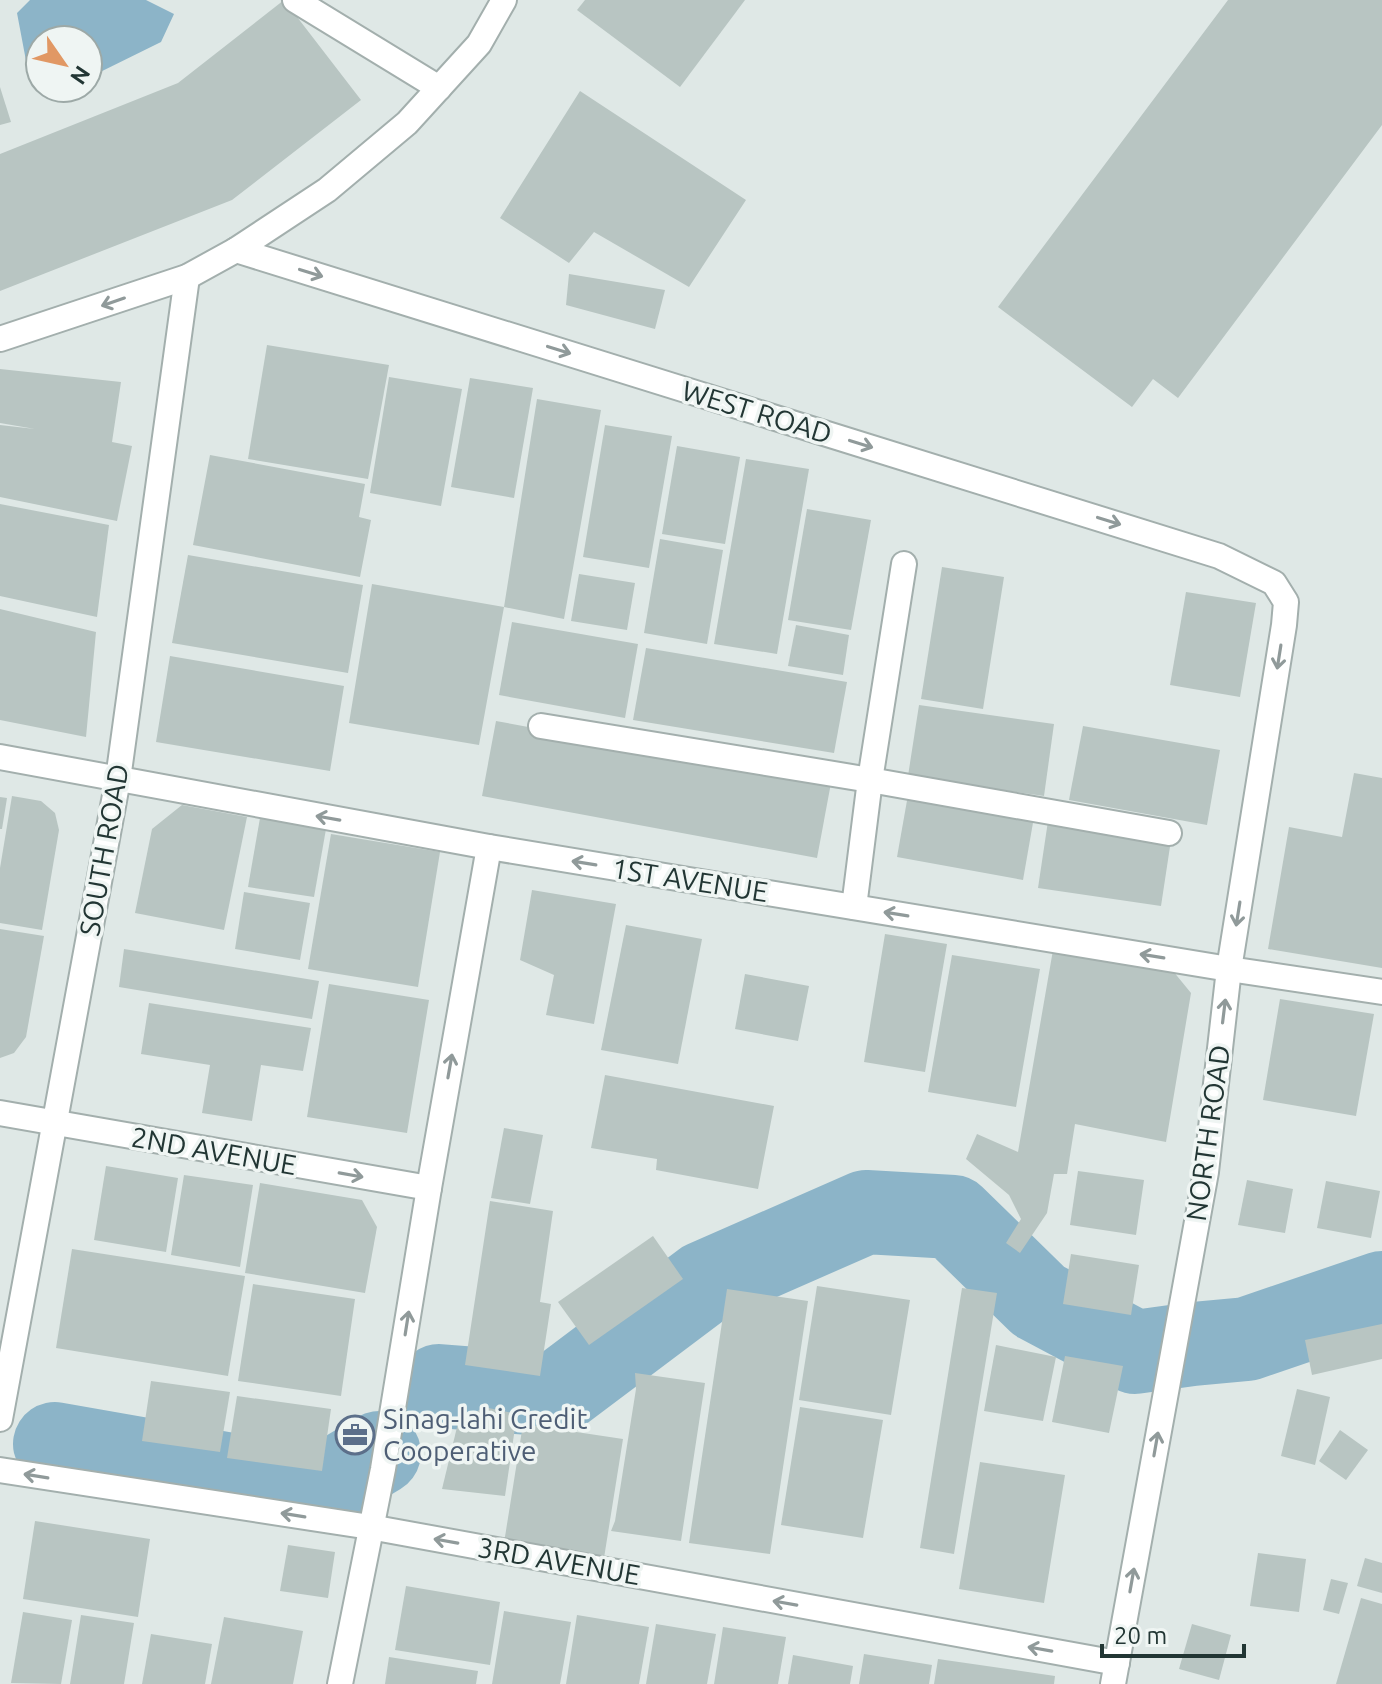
<svg xmlns="http://www.w3.org/2000/svg" width="1382" height="1684" font-family="Ubuntu,sans-serif">
  <rect width="100%" height="100%" fill="#dfe8e6"/>
  <path fill="#8cb4c8" d="M30,0H146L174,14L161,42L88,78V40H40V82L27,66L17,13Z"/>
  <g fill="none" stroke-linecap="round" stroke-linejoin="round">
    <g stroke="#8cb4c8" stroke-width="84">
      <path d="M439,1386L555,1395L704,1283L866,1212L953,1217L1039,1301L1135,1352L1193,1344L1247,1339L1382,1293"/>
      <path d="M55,1444L317,1490L379,1453"/>
    </g>
  </g>
  <g fill="#b8c5c2">
    <path d="M284,0L361,100L232,200L0,291V154L178,83Z"/>
    <path d="M585,0H745L680,87L577,10Z"/>
    <path d="M1228,0H1382V125L1178,398L1153,379L1132,407L998,307Z"/>
    <path d="M0,87L11,122L0,125Z"/>
    <path d="M580,91L746,200L689,287L594,232L569,263L500,218Z"/>
    <path d="M569,274L665,290L655,329L566,305Z"/>
    <path d="M267,345L389,365L368,479L248,459Z"/>
    <path d="M0,369L121,382L112,442L132,446L117,521L0,497V425L35,429L0,423Z"/>
    <path d="M389,377L462,389L441,506L370,493Z"/>
    <path d="M470,378L533,388L514,498L451,487Z"/>
    <path d="M537,399L601,410L564,619L504,607L479,745L349,723L372,584L504,607Z"/>
    <path d="M605,425L672,436L649,568L583,557Z"/>
    <path d="M677,446L740,457L725,544L662,534Z"/>
    <path d="M210,455L365,484L359,517L371,520L360,577L193,545Z"/>
    <path d="M746,459L809,469L777,654L714,644Z"/>
    <path d="M0,504L109,525L97,617L0,596Z"/>
    <path d="M807,509L871,520L851,630L788,620Z"/>
    <path d="M660,539L723,550L707,644L644,633Z"/>
    <path d="M188,555L363,585L348,673L172,643Z"/>
    <path d="M942,567L1004,577L983,709L921,699Z"/>
    <path d="M579,574L635,583L627,630L571,621Z"/>
    <path d="M1186,592L1256,603L1240,697L1170,685Z"/>
    <path d="M0,609L96,632L86,737L0,720Z"/>
    <path d="M512,622L638,644L625,718L499,695Z"/>
    <path d="M796,625L849,635L843,675L788,666Z"/>
    <path d="M646,648L847,682L834,753L633,720Z"/>
    <path d="M170,656L344,686L330,771L156,742Z"/>
    <path d="M919,705L1054,724L1044,796L908,776Z"/>
    <path d="M496,721L831,783L817,858L482,796Z"/>
    <path d="M1083,726L1220,750L1207,825L1069,800Z"/>
    <path d="M1354,773L1382,778V968L1268,949L1289,827L1342,837Z"/>
    <path d="M908,795L1034,817L1023,880L897,857Z"/>
    <path d="M12,796L41,801L55,813L59,830L42,930L0,923V868Z"/>
    <path d="M0,797L7,798L2,829H0Z"/>
    <path d="M182,805L247,817L224,930L135,913L152,829Z"/>
    <path d="M260,818L326,829L314,897L248,887Z"/>
    <path d="M1048,821L1171,840L1161,906L1038,888Z"/>
    <path d="M331,834L440,852L418,987L308,969Z"/>
    <path d="M532,890L616,904L594,1024L546,1015L554,975L520,960Z"/>
    <path d="M244,892L310,903L300,960L235,949Z"/>
    <path d="M626,925L702,939L678,1064L601,1050Z"/>
    <path d="M0,929L44,936L26,1037L14,1053L0,1058Z"/>
    <path d="M885,934L947,944L925,1072L864,1062Z"/>
    <path d="M124,949L319,981L312,1019L119,987Z"/>
    <path d="M1053,950L1173,971L1191,993L1166,1142L1075,1124L1067,1174H1054L1047,1213L1020,1253L1006,1243L1021,1219L1009,1195L966,1159L977,1134L1018,1152Z"/>
    <path d="M952,955L1040,969L1016,1107L928,1092Z"/>
    <path d="M745,974L809,986L798,1041L735,1029Z"/>
    <path d="M329,984L429,1000L407,1133L307,1117Z"/>
    <path d="M1280,999L1374,1014L1356,1116L1263,1100Z"/>
    <path d="M149,1003L311,1028L303,1071L261,1065L252,1121L202,1113L210,1065L141,1054Z"/>
    <path d="M605,1075L774,1106L758,1189L656,1170L657,1159L591,1148Z"/>
    <path d="M504,1128L543,1135L530,1204L491,1198Z"/>
    <path d="M106,1166L178,1178L166,1252L94,1240Z"/>
    <path d="M1078,1171L1144,1180L1136,1235L1070,1225Z"/>
    <path d="M184,1175L253,1185L240,1267L171,1255Z"/>
    <path d="M1247,1180L1293,1189L1285,1233L1238,1225Z"/>
    <path d="M1326,1181L1380,1191L1371,1238L1317,1228Z"/>
    <path d="M260,1183L362,1200L377,1227L365,1293L245,1273Z"/>
    <path d="M490,1201L553,1211L540,1302L551,1304L540,1376L465,1365Z"/>
    <path d="M653,1236L683,1279L589,1345L558,1302Z"/>
    <path d="M72,1249L245,1276L228,1376L56,1348Z"/>
    <path d="M1071,1254L1139,1265L1131,1315L1063,1304Z"/>
    <path d="M253,1284L355,1299L341,1396L238,1381Z"/>
    <path d="M817,1286L910,1300L891,1415L799,1400Z"/>
    <path d="M962,1288L997,1293L954,1554L920,1548Z"/>
    <path d="M727,1289L808,1301L770,1554L689,1543Z"/>
    <path d="M1382,1324V1359L1312,1375L1305,1340Z"/>
    <path d="M996,1345L1056,1357L1043,1421L984,1411Z"/>
    <path d="M1065,1356L1123,1366L1109,1433L1052,1422Z"/>
    <path d="M635,1373L705,1383L681,1541L611,1531L615,1521L636,1389Z"/>
    <path d="M151,1381L230,1392L220,1452L142,1441Z"/>
    <path d="M1297,1389L1330,1397L1315,1465L1281,1456Z"/>
    <path d="M237,1396L331,1409L322,1471L227,1458Z"/>
    <path d="M484,1407L517,1414L505,1496L442,1489L458,1423Z"/>
    <path d="M800,1407L883,1420L863,1538L781,1525Z"/>
    <path d="M523,1424L623,1439L604,1558L504,1543Z"/>
    <path d="M1340,1430L1368,1450L1346,1480L1319,1461Z"/>
    <path d="M980,1462L1065,1475L1044,1603L959,1589Z"/>
    <path d="M35,1521L150,1539L138,1617L23,1599Z"/>
    <path d="M288,1545L335,1552L328,1598L280,1591Z"/>
    <path d="M1258,1553L1306,1559L1299,1612L1250,1606Z"/>
    <path d="M1365,1558L1382,1563V1593L1357,1586Z"/>
    <path d="M1331,1579L1348,1583L1339,1614L1323,1610Z"/>
    <path d="M406,1586L500,1602L490,1665L395,1650Z"/>
    <path d="M1361,1598L1382,1604V1684H1336Z"/>
    <path d="M504,1611L571,1622L560,1684H492Z"/>
    <path d="M23,1612L72,1620L61,1684L11,1683Z"/>
    <path d="M81,1615L134,1623L124,1684H70Z"/>
    <path d="M577,1615L649,1627L639,1684H566Z"/>
    <path d="M224,1617L303,1631L293,1684H211Z"/>
    <path d="M656,1624L716,1634L707,1684H646Z"/>
    <path d="M1192,1624L1231,1635L1219,1680L1179,1669Z"/>
    <path d="M723,1627L786,1637L778,1684H714Z"/>
    <path d="M151,1634L212,1644L205,1684H142Z"/>
    <path d="M864,1654L932,1665L929,1684H859Z"/>
    <path d="M793,1655L853,1666L850,1684H788Z"/>
    <path d="M389,1657L478,1671L476,1684H385Z"/>
    <path d="M938,1659L1055,1676L1054,1684H934Z"/>
  </g>
  <g fill="none" stroke-linecap="round" stroke-linejoin="round">
    <defs>
      <g id="minor">
        <path d="M295,0L439,88"/>
        <path d="M236,250L1219,556L1274,583L1286,602L1284,625L1229,969L1206,1172L1113,1684"/>
        <path d="M0,339L187,277L236,250L327,190L407,123L479,44L504,0"/>
        <path d="M541,726L870,780L1169,833"/>
        <path d="M0,757L489,847L1229,969L1382,992"/>
        <path d="M854,907L870,780L904,564"/>
        <path d="M0,1113L429,1188"/>
        <path d="M0,1419L118,779L187,277"/>
        <path d="M0,1470L370,1527L1117,1663"/>
        <path d="M340,1684L383,1469L429,1188L489,847"/>
      </g>
    </defs>
    <use href="#minor" stroke="#a3afad" stroke-width="28"/>
    <use href="#minor" stroke="#fff" stroke-width="24"/>
  </g>
  <defs><path id="oneway-shaft" d="M-6 0H5M1.5-3L5.5 0L1.5 3" fill="none" stroke-width="1.6" stroke-linecap="round" stroke-linejoin="round" transform="scale(2)"/></defs>
  <g stroke="#909a9a">
    <use href="#oneway-shaft" transform="translate(311 273) rotate(17)"/>
    <use href="#oneway-shaft" transform="translate(113 302) rotate(161)"/>
    <use href="#oneway-shaft" transform="translate(559 350) rotate(17)"/>
    <use href="#oneway-shaft" transform="translate(861 444) rotate(17)"/>
    <use href="#oneway-shaft" transform="translate(1109 521) rotate(17)"/>
    <use href="#oneway-shaft" transform="translate(1279 657) rotate(99)"/>
    <use href="#oneway-shaft" transform="translate(328 818) rotate(-170)"/>
    <use href="#oneway-shaft" transform="translate(584 863) rotate(-171)"/>
    <use href="#oneway-shaft" transform="translate(896 914) rotate(-171)"/>
    <use href="#oneway-shaft" transform="translate(1238 914) rotate(99)"/>
    <use href="#oneway-shaft" transform="translate(1152 956) rotate(-171)"/>
    <use href="#oneway-shaft" transform="translate(1224 1011) rotate(-83)"/>
    <use href="#oneway-shaft" transform="translate(450 1066) rotate(-80)"/>
    <use href="#oneway-shaft" transform="translate(351 1175) rotate(10)"/>
    <use href="#oneway-shaft" transform="translate(407 1323) rotate(-81)"/>
    <use href="#oneway-shaft" transform="translate(1156 1444) rotate(-80)"/>
    <use href="#oneway-shaft" transform="translate(36 1476) rotate(-171)"/>
    <use href="#oneway-shaft" transform="translate(293 1515) rotate(-171)"/>
    <use href="#oneway-shaft" transform="translate(446 1541) rotate(-170)"/>
    <use href="#oneway-shaft" transform="translate(1132 1580) rotate(-80)"/>
    <use href="#oneway-shaft" transform="translate(785 1603) rotate(-170)"/>
    <use href="#oneway-shaft" transform="translate(1040 1649) rotate(-170)"/>
  </g>
  <defs>
    <symbol id="office-ring" viewBox="-11 -11 22 22"><circle r="9.5" fill="#eff5f3" stroke="#5c6f8a" stroke-width="1.5"/><path d="M-6-3h4V-5.5h4V-3h4V5H-6ZM-1-4.5V-3h2v-1.5ZM-6 0V1H6V0Z" fill="#5c6f8a"/></symbol>
  </defs>
  <g fill-rule="evenodd">
    <use href="#office-ring" x="333" y="1413" width="44" height="44"/>
  </g>
  <g text-anchor="middle" stroke-width="7" stroke-linejoin="round" paint-order="stroke">
    <g font-size="28" fill="#223634" stroke="#eff5f3">
      <text transform="translate(757 412) rotate(17)" y="10">WEST ROAD</text>
      <text transform="translate(104 850) rotate(-80)" y="10">SOUTH ROAD</text>
      <text transform="translate(690 880) rotate(9)" y="10">1ST AVENUE</text>
      <text transform="translate(1208 1133) rotate(-82)" y="10">NORTH ROAD</text>
      <text transform="translate(214 1151) rotate(10)" y="10">2ND AVENUE</text>
      <text transform="translate(559 1561) rotate(10)" y="10">3RD AVENUE</text>
    </g>
    <g font-size="28" fill="#4e5e75" stroke="#eff5f3" text-anchor="start">
      <text x="383" y="1429">Sinag-lahi Credit<tspan x="383" dy="32">Cooperative</tspan></text>
    </g>
  </g>
  <g transform="translate(64 64) rotate(124)"><circle r="38" fill="#eff5f3" stroke="#9da9a7" stroke-width="2"/>
  <path d="M0-6L14 30L0 20L-14 30Z" fill="#e19864"/>
  <text y="-12" font-size="22" font-weight="bold" text-anchor="middle" fill="#223634">N</text>
  </g>
  <path d="M1102 1644v12h142v-12" fill="none" stroke="#223634" stroke-width="4"/>
  <text x="1114" y="1644" font-size="24" fill="#223634" stroke="#eff5f3" stroke-width="6" paint-order="stroke">20 m</text>
</svg>
